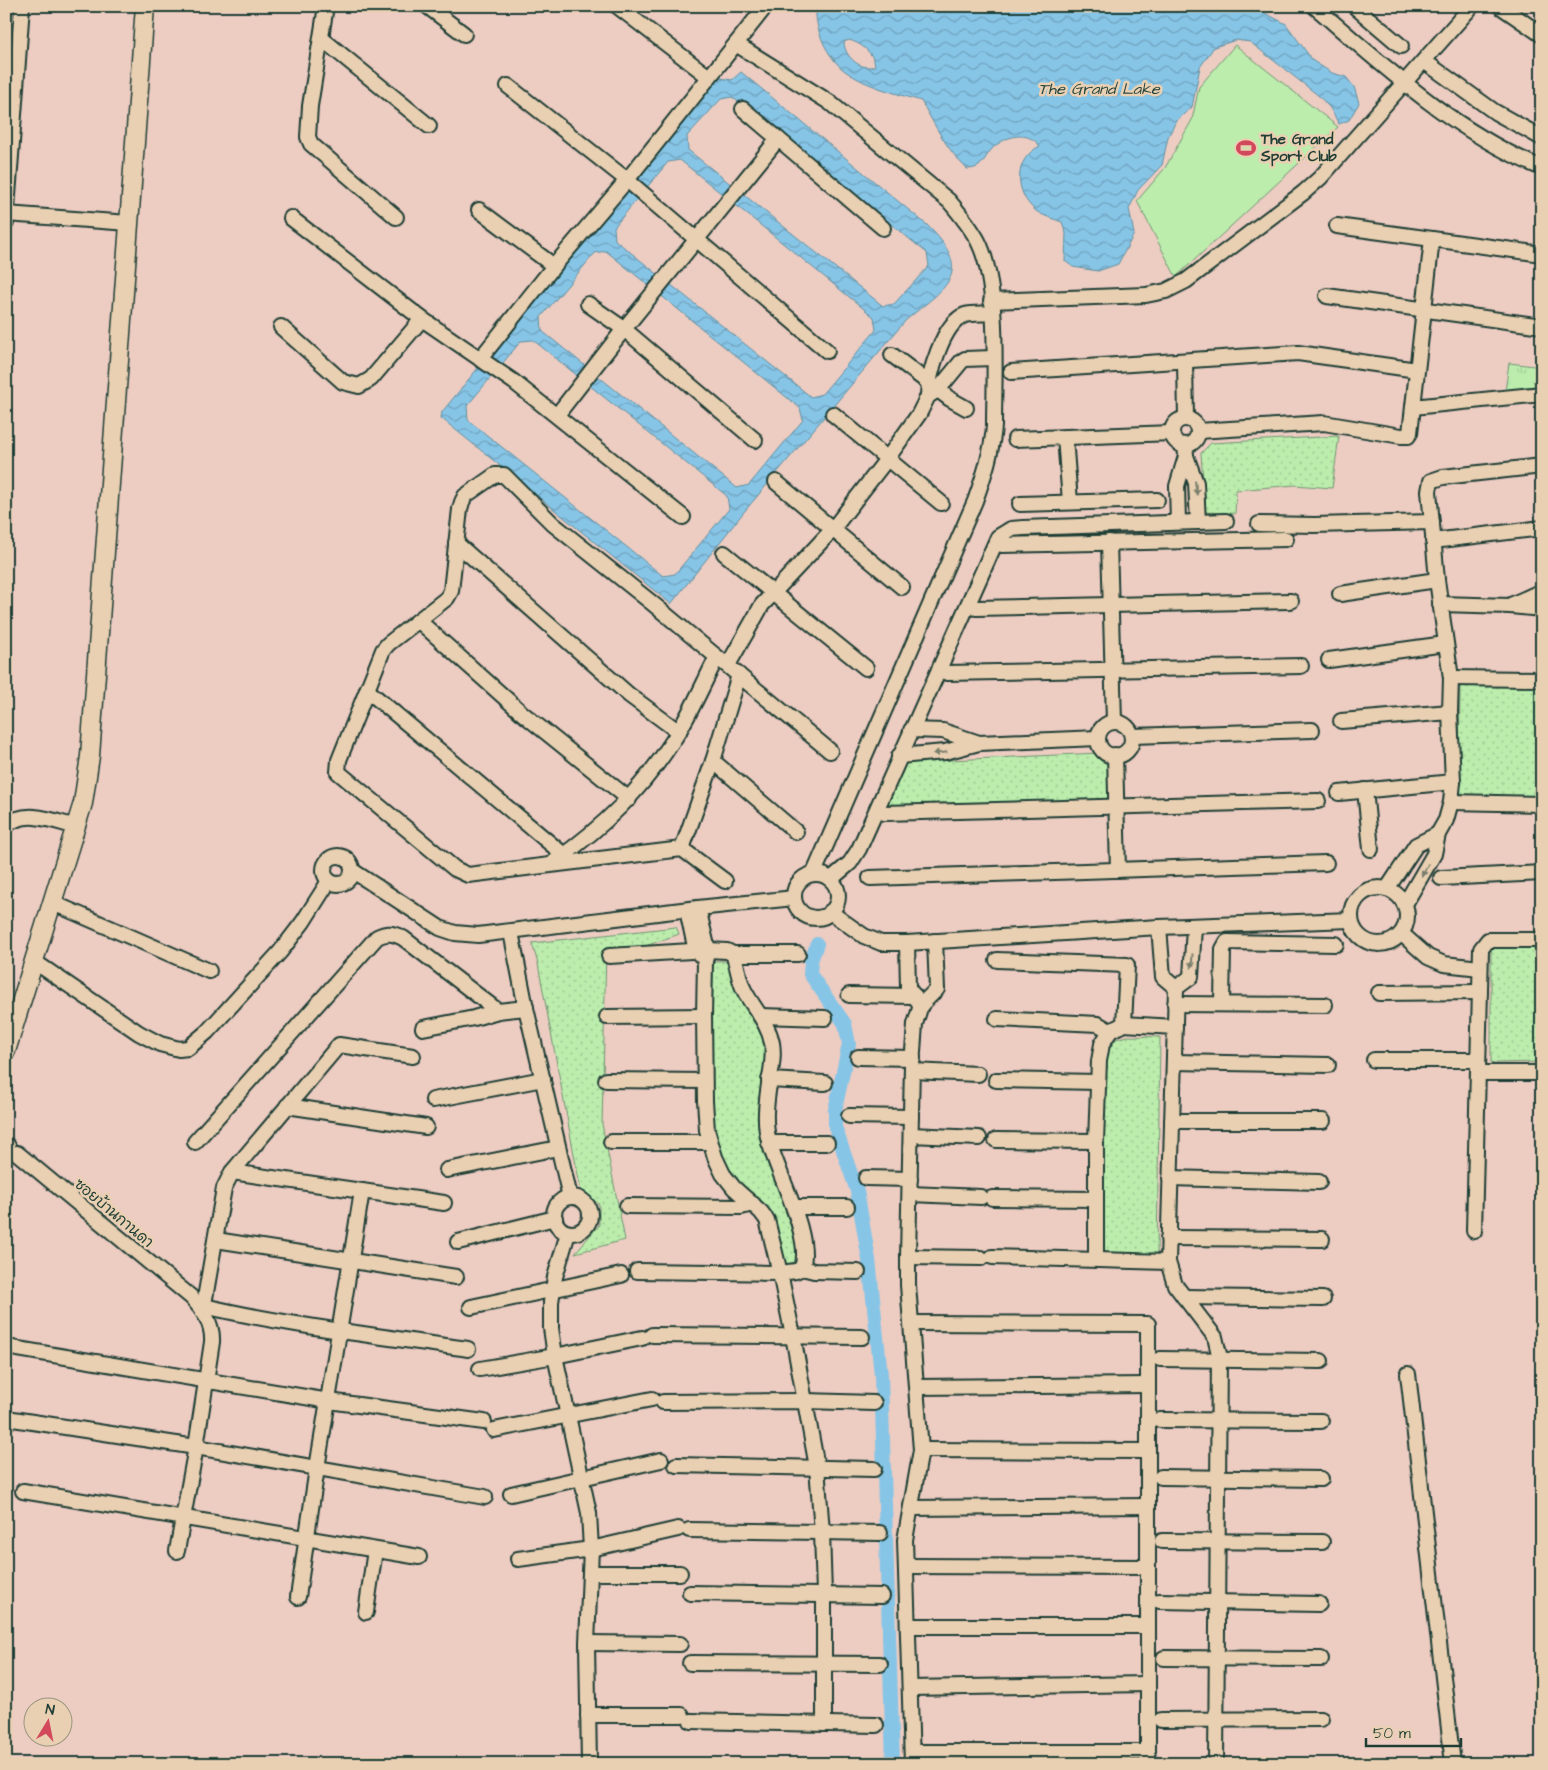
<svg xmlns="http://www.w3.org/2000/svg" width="1548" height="1770" font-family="'Architects Daughter','Playpen Sans Thai',sans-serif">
  <defs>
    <pattern id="grass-tufts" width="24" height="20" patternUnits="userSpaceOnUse" patternTransform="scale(1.25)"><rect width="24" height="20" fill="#bcedad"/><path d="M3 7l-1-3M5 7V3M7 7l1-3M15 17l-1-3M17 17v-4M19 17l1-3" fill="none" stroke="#a1cc95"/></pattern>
    <pattern id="garden-dots" width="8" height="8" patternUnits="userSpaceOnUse" patternTransform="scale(1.25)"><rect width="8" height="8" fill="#bcedad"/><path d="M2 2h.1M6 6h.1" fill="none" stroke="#a1cc95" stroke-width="1.8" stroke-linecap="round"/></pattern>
    <pattern id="water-waves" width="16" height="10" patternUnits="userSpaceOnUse" patternTransform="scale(1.25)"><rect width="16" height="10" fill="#87c5e7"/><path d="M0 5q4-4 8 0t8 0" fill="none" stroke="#6ea1bc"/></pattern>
  </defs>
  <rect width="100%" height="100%" fill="#edccc2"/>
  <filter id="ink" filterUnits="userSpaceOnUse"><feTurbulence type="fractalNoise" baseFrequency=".02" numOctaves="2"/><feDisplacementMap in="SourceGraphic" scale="10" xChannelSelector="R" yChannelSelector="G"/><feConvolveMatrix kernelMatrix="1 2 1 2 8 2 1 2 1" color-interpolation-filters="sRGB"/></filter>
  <g filter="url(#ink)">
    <path fill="url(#grass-tufts)" stroke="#6e9570" d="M1509,363L1542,367V389L1505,392Z"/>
    <g fill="url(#garden-dots)" stroke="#6e9570">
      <path d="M1339,436L1332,488L1295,485L1236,490L1235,514L1205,512L1201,453L1211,443Z"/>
      <path d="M1460,684L1542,685V796L1459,795Z"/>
      <path d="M1100,753L1109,763L1111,800L882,808L902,760L930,761Z"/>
      <path d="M676,927L679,934L640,948H606L602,1124L625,1240L575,1253L599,1225V1204L581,1191L538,964L532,943Z"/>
      <path d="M1491,946H1542V1062L1491,1063Z"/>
      <path d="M714,961H724L731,965L759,1025L767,1048L758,1121L765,1152L799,1251L797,1264L783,1268L745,1190L732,1175L715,1142L711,1114L713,970Z"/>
      <path d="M1128,1036L1160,1037L1157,1256L1103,1254V1068L1110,1048L1116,1039Z"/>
    </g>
    <path fill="#bcedad" stroke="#6e9570" d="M1235,45L1338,127L1176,277L1137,201L1165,168L1192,120L1199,87Z"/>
    <g fill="url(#water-waves)" stroke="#5d8f9f" fill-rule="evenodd">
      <path d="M816,6H1237L1263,12L1286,24L1313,61L1332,73L1346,77L1354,87L1359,103L1349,120L1339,124L1330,108L1319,96L1250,42L1236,40L1214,47L1200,67L1192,107L1176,121L1168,137L1162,165L1138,190L1129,209L1134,234L1118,264L1098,271L1073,267L1065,261L1066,233L1062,222C1054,219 1043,216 1036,211C1014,193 1013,159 1040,146C1027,129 1004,136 991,150C987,154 984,162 979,166C976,168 971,169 967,169C947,150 935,125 921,101C896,93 867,87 845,71C827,57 814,29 816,6ZM849,40C861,43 874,53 875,66C860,71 844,56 844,42Z"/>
      <path d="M741,72L927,225C976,273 946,287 906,320L743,513L671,604L441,418L442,412L716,77L732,80ZM732,97L927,253L929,266L894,304L883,306L688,150L687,136L721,99ZM680,160L874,317L876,330L822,394L811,397L615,240L614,227L668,162ZM606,251L800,408L803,420L749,485L737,488L542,331L541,317L595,253ZM533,340L727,496L729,509L675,574L663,576L468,420L467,406L521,341Z"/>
    </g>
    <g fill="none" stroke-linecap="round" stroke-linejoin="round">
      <path stroke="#87c5e7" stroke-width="14" d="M817,944L811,961L810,974L845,1024L849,1044L835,1110V1127L857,1191L869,1260L881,1375L893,1764"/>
      <defs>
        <g id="minor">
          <path d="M326,6L310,106L308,137L311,144L396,217"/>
          <path d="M427,6L464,34"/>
          <path d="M617,6L709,77"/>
          <path d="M1314,6C1385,67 1454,132 1542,168"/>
          <path d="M1354,6L1401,46"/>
          <path d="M1500,6L1542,35"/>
          <path d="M321,38L429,126"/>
          <path d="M736,44L829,102L949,201C960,214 970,226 978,241C1000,284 994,377 994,426C992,452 984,476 975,501L814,873"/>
          <path d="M1424,61L1495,112L1542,138"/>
          <path d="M508,86L627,180L827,351"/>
          <path d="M743,109L883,228"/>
          <path d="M479,210L554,266"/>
          <path d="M6,214L129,223"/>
          <path d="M291,218L422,319L514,382L683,517"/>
          <path d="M6,223L22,6"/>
          <path d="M1337,226L1542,254"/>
          <path d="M1327,296L1542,326"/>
          <path d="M991,301L1146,295L1166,291L1186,281L1303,193L1320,178L1472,6"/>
          <path d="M588,304L624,329L755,440"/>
          <path d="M281,327L343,382L359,386L371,379L422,319"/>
          <path d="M892,355L950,399L966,408"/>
          <path d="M480,359L554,266L627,180L766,6"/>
          <path d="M1185,361L1186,419"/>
          <path d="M1011,372L1298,353L1417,370"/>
          <path d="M928,396C928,375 943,323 965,315C973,313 984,314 993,313"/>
          <path d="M1413,407L1542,394"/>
          <path d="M833,414L941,503"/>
          <path d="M557,415L624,329L778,139"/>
          <circle cx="1185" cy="432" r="13"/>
          <path d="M1198,431L1324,423L1401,436H1408L1410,433L1432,239"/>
          <path d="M1065,437L1070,502"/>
          <path d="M1015,439L1172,433"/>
          <path d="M1185,445L1186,456L1196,483L1198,522"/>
          <path d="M776,482L902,587"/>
          <path d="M1020,504L1157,500"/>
          <path d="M1178,522L1177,486L1186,456"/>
          <path d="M1259,524L1314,525L1432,522"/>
          <path d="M1433,541L1542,528"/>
          <path d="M1109,542L1114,722"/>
          <path d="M456,543L629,695L679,732"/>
          <path d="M1002,545L1286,539"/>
          <path d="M724,553L866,668"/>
          <path d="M1340,594L1437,580"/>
          <path d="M1440,604L1510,606L1542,609"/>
          <path d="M1511,605L1542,591"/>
          <path d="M976,608L1291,601"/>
          <path d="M419,621L522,713L629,799"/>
          <path d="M1329,660L1445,644"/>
          <path d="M728,665L762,605L832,530L887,459L919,414L928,396L938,390L961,362L965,359L993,358"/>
          <path d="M947,673L1301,666"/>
          <path d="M1451,678L1538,679L1542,680"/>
          <path d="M367,690L564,855"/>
          <path d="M1341,721L1450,712"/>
          <circle cx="1115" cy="739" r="17"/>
          <path d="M911,730L943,731L979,743"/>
          <path d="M1132,736L1312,730"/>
          <path d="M1115,755L1118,870"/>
          <path d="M899,756L945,752L979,743L1098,738"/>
          <path d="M713,761L796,832"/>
          <path d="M1365,790L1371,849"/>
          <path d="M1339,793L1453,782"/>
          <path d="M1451,802L1542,804"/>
          <path d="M884,813L1318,801"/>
          <path d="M6,826C25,808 54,821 76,827"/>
          <path d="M682,849L713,761L739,675"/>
          <circle cx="338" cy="870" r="14"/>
          <path d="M554,862C603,827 642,790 674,739C691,713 703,684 717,657"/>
          <path d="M353,871L440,928L455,933L478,935L698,908L794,898"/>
          <circle cx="816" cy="896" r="22"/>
          <path d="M870,878L1326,863"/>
          <path d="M1441,878L1542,873"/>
          <path d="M831,879L850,863L859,849L998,537L1011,529L1023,528L1226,521"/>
          <path d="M725,881L682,849L468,875L455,869L338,772L339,760L383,650L388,644L447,598L451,591L460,509L462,502L465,496L495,475H504L553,524L652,603L830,751"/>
          <circle cx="1379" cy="916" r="28"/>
          <path d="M1387,889L1416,845L1438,834"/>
          <path d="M53,903L209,971"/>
          <path d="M1405,904L1434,854L1438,834L1446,820L1451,802L1453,782L1450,712L1451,678L1437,580L1429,491L1431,481L1443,477L1542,466"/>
          <path d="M698,908L708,950L705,961L704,1016L705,1101L707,1130L715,1157L723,1174L734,1188L761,1212L767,1220L780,1273L793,1336L817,1467L822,1532L824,1594V1724"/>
          <path d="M687,910L696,951L701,956"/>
          <path d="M830,912L864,936L881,943H907L1159,927L1351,920"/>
          <path d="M1159,927L1163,977L1176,988"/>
          <path d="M511,932L526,1008L570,1197"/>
          <path d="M1402,934L1428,957L1444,964L1480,968"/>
          <path d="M907,943L908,988L921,1005L937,989L935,941"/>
          <path d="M733,954H798"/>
          <path d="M609,956L708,950L727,951L733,954C738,966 738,978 744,990C753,1008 768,1022 772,1043C774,1055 772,1066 770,1077C767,1098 763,1121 769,1141C777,1173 813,1237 802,1268"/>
          <path d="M997,960L1127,965L1124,1024"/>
          <path d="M35,962L139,1033L160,1044L179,1049L188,1048L207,1032L280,952L303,922L329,881"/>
          <path d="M1176,988L1168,1262L1175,1285L1215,1337L1219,1354L1216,1764"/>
          <path d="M1176,988L1191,977L1194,927"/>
          <path d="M1379,993L1480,992"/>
          <path d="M849,995L915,996"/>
          <path d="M1222,1003L1223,949L1227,942L1336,944"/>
          <path d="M1175,1004L1325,1005"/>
          <path d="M761,1016L825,1018"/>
          <path d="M607,1017L704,1016"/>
          <path d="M997,1019L1098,1024L1110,1031"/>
          <path d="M423,1028L474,1018L498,1011"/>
          <path d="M858,1057L913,1058"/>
          <path d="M1374,1060H1478"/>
          <path d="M1174,1062L1328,1065"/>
          <path d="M912,1071L978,1074"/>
          <path d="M1478,1073H1542"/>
          <path d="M606,1080L704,1081"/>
          <path d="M769,1080L825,1083"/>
          <path d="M996,1080L1098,1082"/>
          <path d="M433,1100L543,1079"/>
          <path d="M287,1106L426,1127"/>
          <path d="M849,1116L911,1117"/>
          <path d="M1172,1121H1323"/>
          <path d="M911,1135L979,1138"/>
          <path d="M996,1140L1096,1141"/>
          <path d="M195,1142L377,937C387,932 393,933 403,938L498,1011L526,1008"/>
          <path d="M611,1142H710"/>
          <path d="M769,1143H827"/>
          <path d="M6,1145L8,1146"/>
          <path d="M17,1153L191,1297C203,1310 213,1323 212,1342L196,1447L177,1551"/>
          <path d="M447,1170L558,1148"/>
          <path d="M232,1172L444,1203"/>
          <path d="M866,1178L910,1179"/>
          <path d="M1170,1178L1319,1182"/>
          <path d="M910,1194L981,1197"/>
          <circle cx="572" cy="1215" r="18"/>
          <path d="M992,1198L1096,1199"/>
          <path d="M627,1206L741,1207L753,1204"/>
          <path d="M794,1207H847"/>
          <path d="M1474,1231L1481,949L1488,940H1542"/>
          <path d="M568,1233L555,1277L551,1302V1328L555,1356L589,1513L591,1549L587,1643L589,1764"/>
          <path d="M1168,1238L1322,1239"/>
          <path d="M216,1240L456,1277"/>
          <path d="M458,1242L555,1218"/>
          <path d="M908,1257L981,1258"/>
          <path d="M992,1257L1168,1262"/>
          <path d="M1096,1259V1141L1099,1061L1102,1044L1110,1031L1124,1024L1175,1027"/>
          <path d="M637,1271L780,1273L796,1271L802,1268L814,1271L858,1272"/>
          <path d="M1184,1297L1323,1299"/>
          <path d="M204,1306C290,1326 380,1336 468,1349"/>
          <path d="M471,1307L621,1275"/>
          <path d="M203,1310L224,1188L232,1172L339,1045L413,1056"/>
          <path d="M911,1323L1148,1324V1764"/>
          <path d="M652,1335L862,1337"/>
          <path d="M6,1347L329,1401L484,1422"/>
          <path d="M1160,1359L1321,1361"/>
          <path d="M480,1369L555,1356L642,1338"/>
          <path d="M1408,1374L1453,1764"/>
          <path d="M917,1387L1148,1385"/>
          <path d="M663,1402L806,1401L874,1403"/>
          <path d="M13,1419L196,1447L485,1497"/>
          <path d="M1160,1420L1321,1421"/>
          <path d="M494,1430L652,1399"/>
          <path d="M921,1450L1148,1451"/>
          <path d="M676,1465L874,1469"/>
          <path d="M1161,1477L1321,1479"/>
          <path d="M23,1491L419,1557"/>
          <path d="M511,1494L661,1460"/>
          <path d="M911,1508L1148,1506"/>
          <path d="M689,1530L880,1533"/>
          <path d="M1162,1541L1322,1542"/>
          <path d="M518,1559L591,1549L678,1529"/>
          <path d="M906,1566L1148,1567"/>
          <path d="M590,1573H680"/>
          <path d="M690,1593L882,1596"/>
          <path d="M298,1597L317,1468L362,1191"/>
          <path d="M1159,1601L1319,1604"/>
          <path d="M366,1612L375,1550"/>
          <path d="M908,1626H1148"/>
          <path d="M587,1643L680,1644"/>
          <path d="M1164,1658L1321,1659"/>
          <path d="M690,1663L880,1664"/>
          <path d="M910,1688L1148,1684"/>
          <path d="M588,1715H682"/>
          <path d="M1161,1720L1321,1719"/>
          <path d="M691,1721L876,1725"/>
          <path d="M912,1752H1148"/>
          <path d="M912,1764L905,1540L921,1450L908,1285V1257L912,1065L915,1024L921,1005"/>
        </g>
        <path id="tertiary" d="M6,1051L83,803L90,756L145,6"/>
      </defs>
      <use href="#minor" stroke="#1f3d34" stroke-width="18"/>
      <use href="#tertiary" stroke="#1f3d34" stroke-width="21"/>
      <use href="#minor" stroke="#ead0b2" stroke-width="14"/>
      <use href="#tertiary" stroke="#ead0b2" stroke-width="18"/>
    </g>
    <defs><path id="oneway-solid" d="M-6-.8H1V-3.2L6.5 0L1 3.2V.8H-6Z" transform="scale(1.25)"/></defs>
    <g fill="#7a7f6d">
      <use href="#oneway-solid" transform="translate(1196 488) rotate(82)"/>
      <use href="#oneway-solid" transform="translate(940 753) rotate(174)"/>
      <use href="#oneway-solid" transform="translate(1425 870) rotate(119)"/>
      <use href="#oneway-solid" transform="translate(1192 961) rotate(94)"/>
    </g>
  </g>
  <defs>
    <symbol id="stadium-bare" viewBox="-9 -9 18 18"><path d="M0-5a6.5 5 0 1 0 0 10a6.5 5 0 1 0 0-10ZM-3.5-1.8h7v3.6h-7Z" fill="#d1495b" stroke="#ead0b2" stroke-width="2.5" paint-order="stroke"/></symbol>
  </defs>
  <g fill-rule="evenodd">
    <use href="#stadium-bare" x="1232" y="134" width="28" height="28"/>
  </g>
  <g text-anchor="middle" stroke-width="5" stroke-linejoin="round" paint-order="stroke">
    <g font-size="15" font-weight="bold" fill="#1f3d34" stroke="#ead0b2" text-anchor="start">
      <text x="1261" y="144">The Grand<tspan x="1261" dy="17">Sport Club</tspan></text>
    </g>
    <g font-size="15" fill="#1f3d34" stroke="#ead0b2">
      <text transform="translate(114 1213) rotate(40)" y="5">ซอยบ้านกานดา</text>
    </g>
    <g font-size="16" font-style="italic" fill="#24443d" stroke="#ead0b2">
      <text x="1099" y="94">The Grand Lake</text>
    </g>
  </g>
  <rect width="1548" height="1770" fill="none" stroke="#ead0b2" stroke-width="25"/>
  <rect x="12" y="12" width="1523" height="1745" fill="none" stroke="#1f3d34" stroke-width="2" filter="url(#ink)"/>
  <g transform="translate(48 1722) rotate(10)"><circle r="24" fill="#ead0b2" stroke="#999580"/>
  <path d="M0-4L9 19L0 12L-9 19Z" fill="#d1495b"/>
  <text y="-8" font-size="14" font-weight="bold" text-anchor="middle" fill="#1f3d34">N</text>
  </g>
  <path d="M1366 1738v8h95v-8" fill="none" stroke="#1f3d34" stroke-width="2.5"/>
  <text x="1373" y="1738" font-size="15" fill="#1f3d34" stroke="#ead0b2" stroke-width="4" paint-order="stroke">50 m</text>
</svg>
